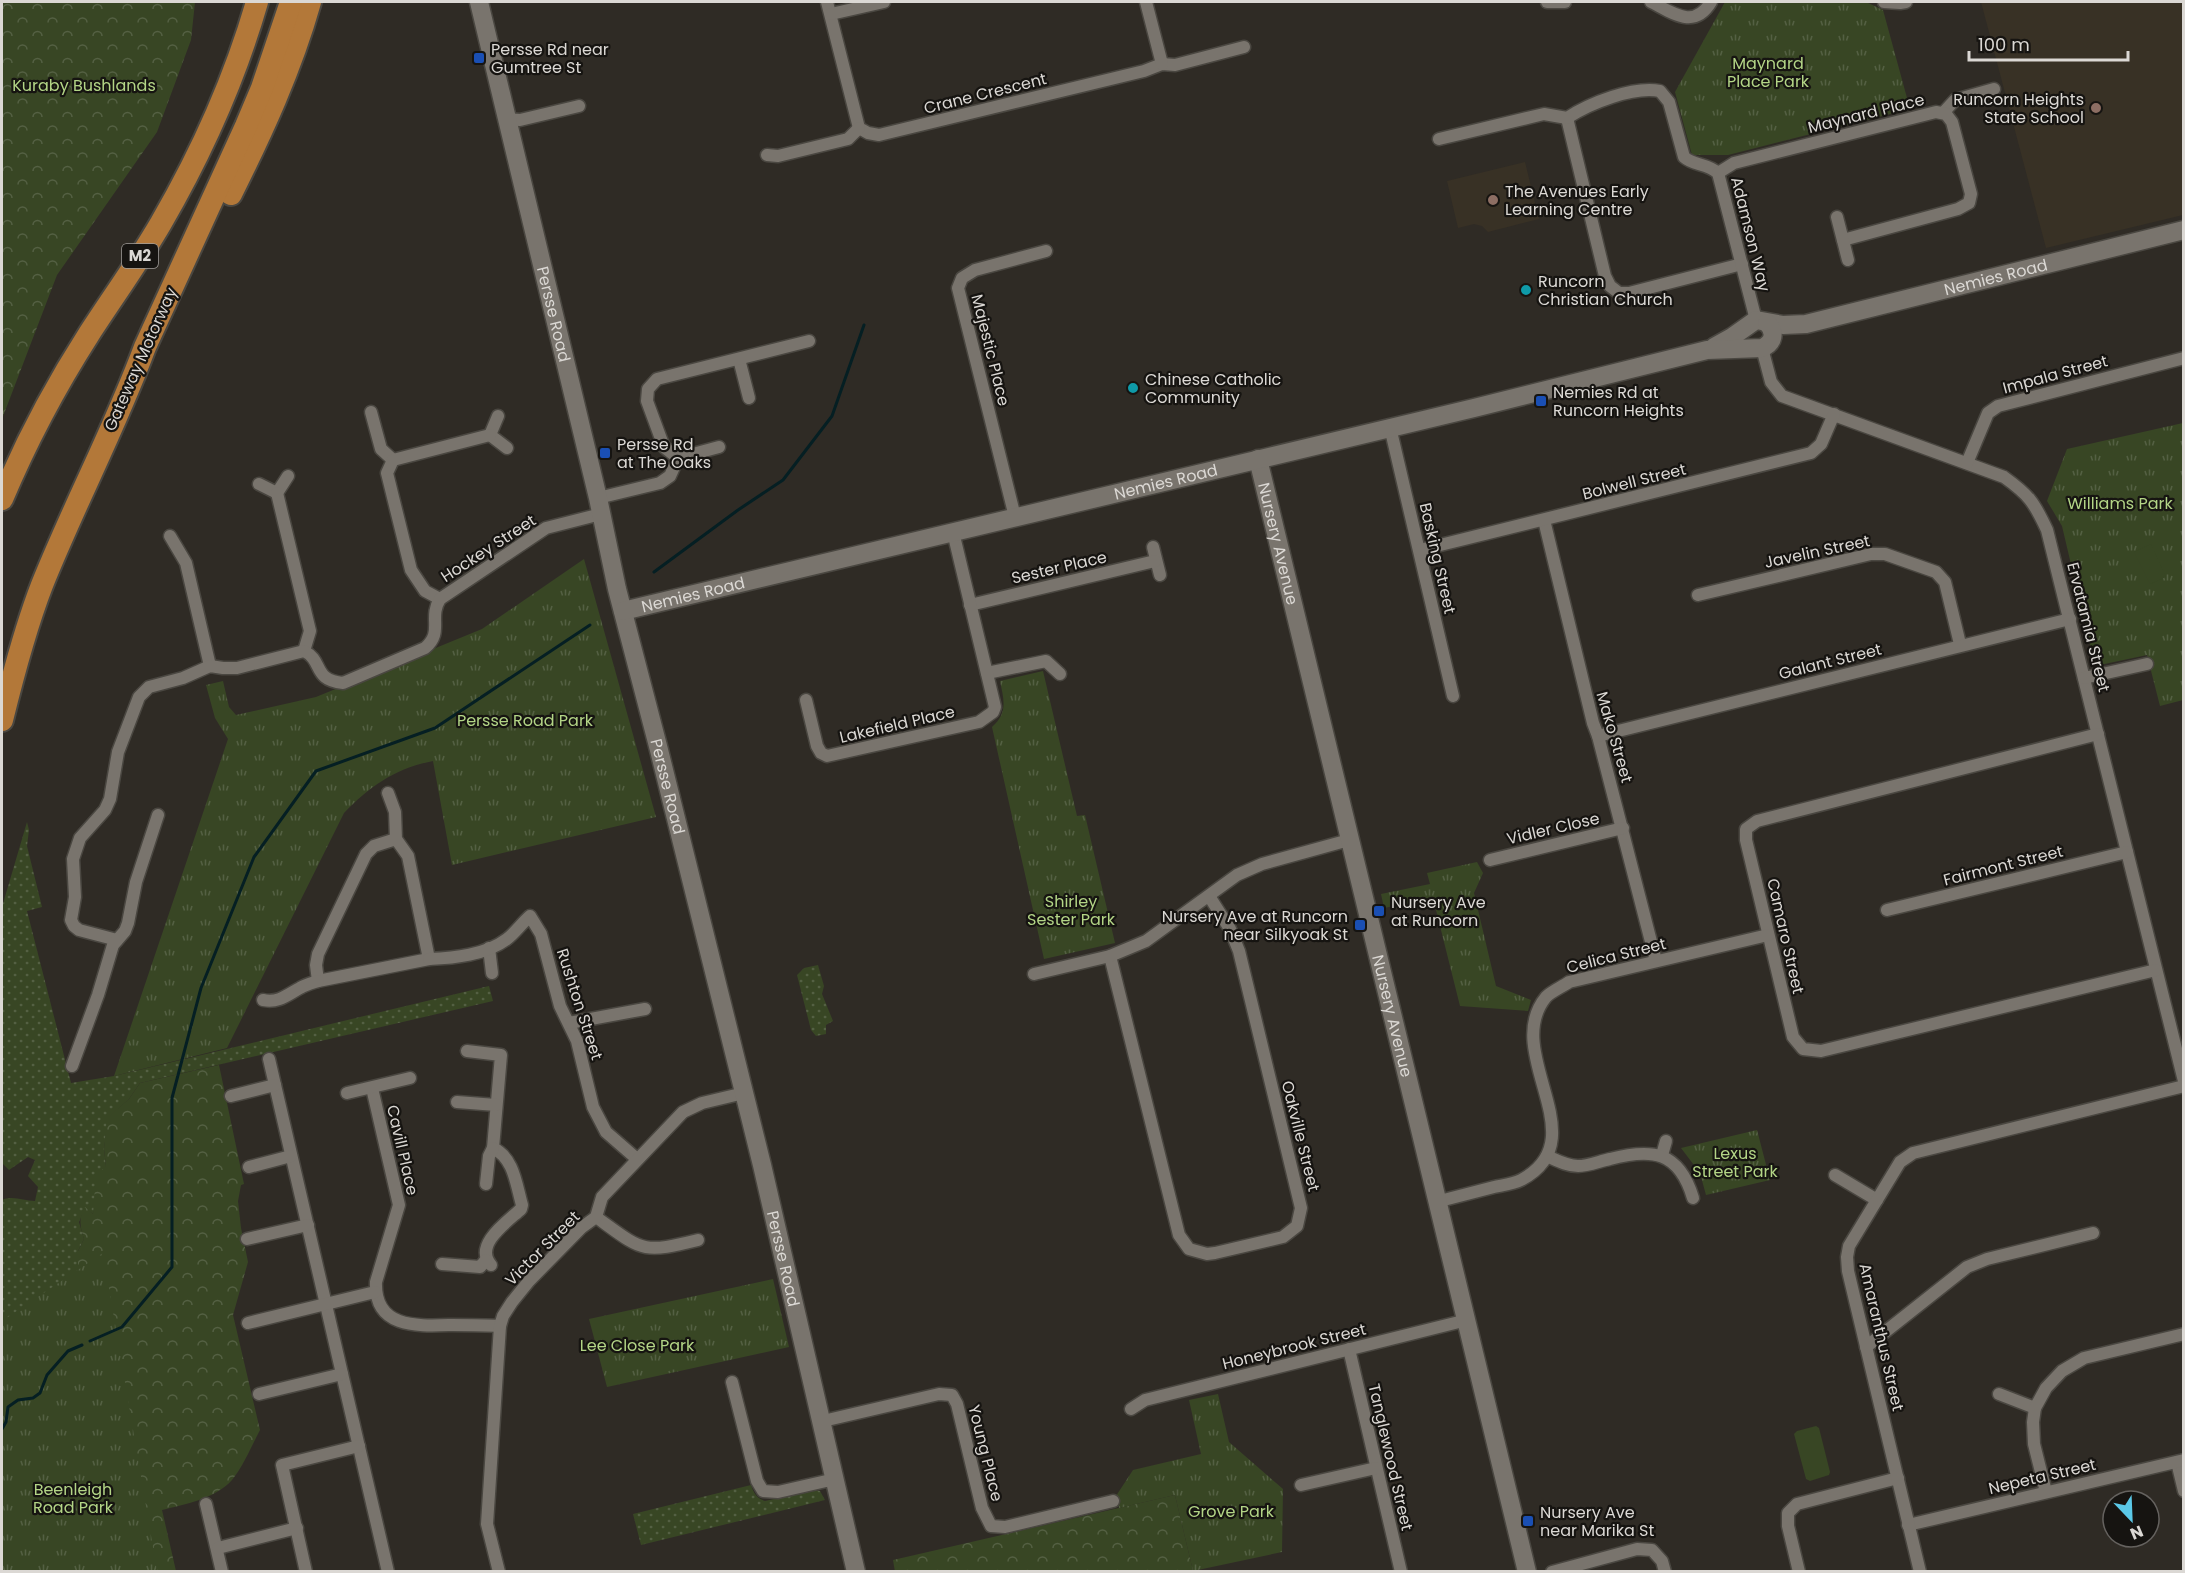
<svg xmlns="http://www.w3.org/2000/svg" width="2185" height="1573" font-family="Poppins,sans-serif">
  <defs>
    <pattern id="grass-dots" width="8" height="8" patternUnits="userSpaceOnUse" patternTransform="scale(1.5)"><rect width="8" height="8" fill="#384624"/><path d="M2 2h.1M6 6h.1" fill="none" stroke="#546043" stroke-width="1.8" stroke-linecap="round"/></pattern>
    <pattern id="forest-crowns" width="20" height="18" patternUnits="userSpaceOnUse" patternTransform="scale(1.5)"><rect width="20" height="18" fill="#384624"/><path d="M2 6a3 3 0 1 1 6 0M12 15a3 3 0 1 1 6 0" fill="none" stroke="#546043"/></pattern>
    <pattern id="park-tufts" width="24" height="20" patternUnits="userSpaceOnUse" patternTransform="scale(1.5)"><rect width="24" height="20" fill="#384624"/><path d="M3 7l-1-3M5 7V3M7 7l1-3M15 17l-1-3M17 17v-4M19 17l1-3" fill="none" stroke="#546043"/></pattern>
  </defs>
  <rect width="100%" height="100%" fill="#2f2b25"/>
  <g fill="#383125">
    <path d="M1981,2H2183V215L2046,248Z"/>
    <path d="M1525,162L1539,219L1488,232L1482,226L1474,224L1458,228L1447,181Z"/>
  </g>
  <g fill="url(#grass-dots)">
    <path d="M27,822L29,830L27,846L42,907L27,911L71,1083L114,1076L489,986L493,1001L140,1083L129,1099L108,1118L104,1149L106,1166L93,1214L85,1208L79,1222L84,1239L78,1251V1285L2,1572V1200C12,1195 24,1201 35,1201L38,1187L28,1176L35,1160L28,1157L9,1170L2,1163V907Z"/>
    <path d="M818,965L824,986L822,994L833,1021L826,1025V1034L816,1036L811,1030L797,975L804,968Z"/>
    <path d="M751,1485C754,1494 757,1498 765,1501L815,1490L820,1491L825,1500L641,1545L633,1514Z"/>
  </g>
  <g fill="url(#forest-crowns)">
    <path d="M2,2H195L191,40L157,132L57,275L2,419Z"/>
    <path d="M219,1065L244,1184L241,1185L238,1201L241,1228L248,1262L233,1315L260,1430C252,1445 243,1467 232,1480C215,1499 185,1504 162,1510L176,1571H94L78,1285V1251L84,1239C80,1226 78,1219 85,1207L93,1214L96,1176L106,1166L104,1149L107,1118L129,1099L140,1083Z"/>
    <path d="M1175,1495L1193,1571L895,1572L893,1560Z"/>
  </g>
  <g fill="url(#park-tufts)">
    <path d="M1725,2H1866L1883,10L1910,109L1728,155H1692L1675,92Z"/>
    <path d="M2183,423V700L2160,706L2147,655L2095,666L2062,526L2047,501L2067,449Z"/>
    <path d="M584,559L656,817L452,865L433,761C396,768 370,786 344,813L227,1048L114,1076L228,739L215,718L206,685L223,681L229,707L236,715L316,697L482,629Z"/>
    <path d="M1043,671L1077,816L1085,815L1115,943L1044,959L992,727C1008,713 1004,700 1000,681Z"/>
    <path d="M1477,862L1483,873L1474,893L1496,986L1531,1000L1528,1011L1460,1006L1433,898L1384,908L1381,894L1430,884L1427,873Z"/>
    <path d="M1757,1130L1770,1180L1706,1195L1700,1173L1681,1148Z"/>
    <path d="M103,1253L157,1571H2V1321Z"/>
    <path d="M773,1279L789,1347L607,1387L589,1319Z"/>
    <path d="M1218,1394L1229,1442L1283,1489L1282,1552L1193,1571L1175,1495L1119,1508L1116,1496L1133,1470L1201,1454L1189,1400Z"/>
  </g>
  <g fill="#384624">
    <path d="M2151,544L2166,577L2150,584L2134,552Z"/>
    <path d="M1816,1426L1819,1428L1830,1472L1829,1475L1810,1481L1806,1479L1794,1434L1797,1431Z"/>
  </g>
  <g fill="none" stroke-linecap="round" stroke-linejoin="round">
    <g stroke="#051f23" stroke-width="3">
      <path d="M654,572L738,510L783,480L832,416L864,325"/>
      <path d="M90,1341L122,1327L172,1267V1098L201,988L254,857L316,771L435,728L590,625"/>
      <path d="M2,1429L6,1422L8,1407L18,1400L33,1398L40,1393L47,1375L68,1351L82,1345"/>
    </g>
    <defs>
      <g id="street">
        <path d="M827,2L859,128L868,133L879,135L1144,71L1162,64L1175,65L1244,47"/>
        <path d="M1146,2L1162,64"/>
        <path d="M1547,2H1565"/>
        <path d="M1651,2C1673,13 1694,30 1711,2"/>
        <path d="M1884,2L1900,3L1906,2"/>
        <path d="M831,14L884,2"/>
        <path d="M1943,113L1955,100L1994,89"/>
        <path d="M1567,118L1605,276L1610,286L1619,293H1629L1742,264"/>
        <path d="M506,119L520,120L579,106"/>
        <path d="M1439,139L1544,114L1567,118C1590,103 1633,86 1660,91L1669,102L1684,157C1694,166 1707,163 1718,173L1756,320"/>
        <path d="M767,155L778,156L848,139L859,128"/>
        <path d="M1718,173L1734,163L1936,112L1946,114L1952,122L1971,194L1969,203L1958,209L1843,240"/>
        <path d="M1837,217L1848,260"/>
        <path d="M1762,348L1771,382L1782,396L2004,477C2029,495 2034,502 2047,530L2184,1081"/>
        <path d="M739,359L749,398"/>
        <path d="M371,412L381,449L393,460"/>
        <path d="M498,416L490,435L507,448"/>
        <path d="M1390,427L1453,696"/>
        <path d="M719,447L678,458L664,447L647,401L648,389L657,379L809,341"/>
        <path d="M1967,463L1988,413L1998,406L2184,358"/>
        <path d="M259,484L277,493L288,476"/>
        <path d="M277,493L310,631L304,651"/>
        <path d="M598,498L660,483L670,476L678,458"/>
        <path d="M1015,517L958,288L962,278L975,270L1046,251"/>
        <path d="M1544,520L1593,723L1598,736L1656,961"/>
        <path d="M170,536L186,563L210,666"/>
        <path d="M1153,547L1160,575"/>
        <path d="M1420,550L1811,453L1821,444L1834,414"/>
        <path d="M1698,595L1871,554H1885L1936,572L1945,582L1960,644"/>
        <path d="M440,599L425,591L411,570L387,473L393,460L490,435"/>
        <path d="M970,605L1155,561"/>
        <path d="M987,673L1046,661L1060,674"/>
        <path d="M2084,678L2147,664"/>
        <path d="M806,700L817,746L821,753L827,756L979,722L993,712L995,707L953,532"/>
        <path d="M2098,734L1757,821L1746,829V840L1793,1037L1803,1049L1821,1051L2156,970"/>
        <path d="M1598,736L2070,619"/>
        <path d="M388,793L395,812L396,839L374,846L366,854L318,954L316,965L318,981L429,959L408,856L396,839"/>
        <path d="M1490,860L1623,828"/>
        <path d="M1887,910L2127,852"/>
        <path d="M117,940L79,930L74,926L71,920L75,897L73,859L80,838L105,810L110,799L118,752L139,697L149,687L183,678L210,666L223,668H237L304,651C324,661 312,680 343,683L425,648C444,632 428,618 440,599L546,528L601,514"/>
        <path d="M489,948L492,973"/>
        <path d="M1110,956L1179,1235L1189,1249L1207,1254L1215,1253L1283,1237L1297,1226L1301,1208L1239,951L1230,929L1209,896"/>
        <path d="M429,959C454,958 486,955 507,939C515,933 522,923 530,916L541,934L560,1006L577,1041L593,1107L606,1132L637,1159"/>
        <path d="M1034,974L1110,956L1146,941L1237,875L1262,864L1349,840"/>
        <path d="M263,1000C279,1003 287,995 300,988C305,985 312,983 318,981"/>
        <path d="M569,1023L645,1009"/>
        <path d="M467,1051L501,1055L493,1148C514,1158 516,1184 522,1205L521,1209C507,1222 473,1245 491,1265"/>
        <path d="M269,1059L388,1572"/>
        <path d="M72,1066L98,995L113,945L125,931L128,923L136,882L158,815"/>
        <path d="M372,1088L399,1205L376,1282C374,1329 418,1326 452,1325C468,1325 484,1325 500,1326"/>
        <path d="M347,1093L410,1078"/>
        <path d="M231,1096L275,1085"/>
        <path d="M457,1102L496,1105"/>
        <path d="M1662,1155L1666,1141"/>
        <path d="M1547,1156C1558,1161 1567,1166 1578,1166C1588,1166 1600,1161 1610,1159C1652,1148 1679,1151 1693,1198"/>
        <path d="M249,1167L291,1156"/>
        <path d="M1835,1175L1877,1200"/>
        <path d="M486,1184L489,1156L493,1148"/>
        <path d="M1436,1202C1456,1197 1475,1192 1494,1187C1503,1185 1513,1184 1521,1180C1599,1139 1500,1053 1546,997C1552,991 1562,987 1569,982L1768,935"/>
        <path d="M596,1217C643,1251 641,1254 698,1240"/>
        <path d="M247,1239L308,1225"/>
        <path d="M442,1264L480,1267L486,1260"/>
        <path d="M248,1323L375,1292"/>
        <path d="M1866,1347L1967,1267L1987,1259L2093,1233"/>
        <path d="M1349,1349L1401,1572"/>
        <path d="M732,1382L757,1481L763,1491L778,1492L835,1479"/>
        <path d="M259,1394L342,1374"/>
        <path d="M1999,1394L2035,1408"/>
        <path d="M1131,1409L1145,1400L1467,1320"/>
        <path d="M823,1421L939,1394L952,1395L957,1404L982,1508L991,1526L1005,1527L1113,1501"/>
        <path d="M2177,1462L2184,1491"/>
        <path d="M1301,1485L1376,1468"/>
        <path d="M2046,1492L2034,1444L2033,1422L2035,1408L2046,1388L2062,1371L2084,1358L2184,1334"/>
        <path d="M206,1504L222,1572"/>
        <path d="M1908,1525L2184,1460"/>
        <path d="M218,1548L297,1528"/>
        <path d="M306,1572L282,1465L359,1446"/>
        <path d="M499,1572L487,1524L500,1326L503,1316L512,1302L529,1281L581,1228L596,1217L602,1197L683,1112L702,1103L744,1093"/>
        <path d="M1552,1572L1637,1549L1652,1550L1662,1561L1665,1572"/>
        <path d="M1799,1572L1788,1526V1513L1797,1504L1898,1478"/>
        <path d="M1920,1572L1848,1271L1847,1257L1849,1246L1900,1162L1913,1153L2184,1086"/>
      </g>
      <g id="secondary">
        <path id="s1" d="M479,2L598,498L617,589L659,750L762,1165L856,1572"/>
        <path id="s2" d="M1714,347L1732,337L1756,320L1783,325L1806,324L2184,230"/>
        <path id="s3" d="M1258,459L1527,1572"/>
        <path id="s4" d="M623,611L1474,408L1707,350L1762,348C1774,343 1776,332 1767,323"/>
      </g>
      <g id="highway">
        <path d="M231,194C262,132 291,69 310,2"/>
        <path d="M2,499C26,442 55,387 89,334C113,297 139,261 161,223C201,154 235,78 257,2"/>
        <path d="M2,720C13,675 25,629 42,585C74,505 115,428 145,347L246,126L262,88L291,2"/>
      </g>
    </defs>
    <use href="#street" stroke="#4a4741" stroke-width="15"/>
    <use href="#secondary" stroke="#4a4741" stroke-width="21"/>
    <use href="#highway" stroke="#4a4741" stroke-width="26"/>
    <use href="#street" stroke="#79746d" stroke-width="12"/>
    <use href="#secondary" stroke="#79746d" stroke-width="18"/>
    <use href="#highway" stroke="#b37839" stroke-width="22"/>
  </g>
  <g fill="#1a4fb4" stroke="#161411" stroke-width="2">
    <rect x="473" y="52" width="12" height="12" rx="3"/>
    <rect x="1535" y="395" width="12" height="12" rx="3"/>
    <rect x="599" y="447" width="12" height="12" rx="3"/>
    <rect x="1373" y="905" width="12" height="12" rx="3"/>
    <rect x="1354" y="919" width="12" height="12" rx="3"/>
    <rect x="1522" y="1515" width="12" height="12" rx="3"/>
  </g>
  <g fill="#8d6e63" stroke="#161411" stroke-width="2">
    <circle cx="2096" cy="108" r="6"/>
    <circle cx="1493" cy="200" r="6"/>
  </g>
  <g fill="#0f9aa8" stroke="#161411" stroke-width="2">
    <circle cx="1526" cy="290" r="6"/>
    <circle cx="1133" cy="388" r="6"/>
  </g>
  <g text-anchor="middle" stroke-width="4.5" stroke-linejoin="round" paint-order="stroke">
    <rect fill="#161411" stroke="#a09d9a" stroke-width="1.5" x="122" y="244" width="36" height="24" rx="4.5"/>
    <g font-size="15" font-weight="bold" fill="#dbd8d4">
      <text x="140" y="261">M2</text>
    </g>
    <g font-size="16" fill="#dbd8d4" stroke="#161411" text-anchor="start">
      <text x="491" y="55">Persse Rd near<tspan x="491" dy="18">Gumtree St</tspan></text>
      <text x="2084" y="105" text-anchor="end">Runcorn Heights<tspan x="2084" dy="18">State School</tspan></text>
      <text x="1505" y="197">The Avenues Early<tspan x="1505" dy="18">Learning Centre</tspan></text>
      <text x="1538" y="287">Runcorn<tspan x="1538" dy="18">Christian Church</tspan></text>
      <text x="1145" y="385">Chinese Catholic<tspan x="1145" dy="18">Community</tspan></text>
      <text x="1553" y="398">Nemies Rd at<tspan x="1553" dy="18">Runcorn Heights</tspan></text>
      <text x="617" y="450">Persse Rd<tspan x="617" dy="18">at The Oaks</tspan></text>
      <text x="1391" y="908">Nursery Ave<tspan x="1391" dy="18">at Runcorn</tspan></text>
      <text x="1348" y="922" text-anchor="end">Nursery Ave at Runcorn<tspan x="1348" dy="18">near Silkyoak St</tspan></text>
      <text x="1540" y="1518">Nursery Ave<tspan x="1540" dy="18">near Marika St</tspan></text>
    </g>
    <g font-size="16" fill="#b3d586" stroke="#161411">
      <text x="1768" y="69">Maynard<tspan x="1768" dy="18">Place Park</tspan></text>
      <text x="84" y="91">Kuraby Bushlands</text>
      <text x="2120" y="509">Williams Park</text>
      <text x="525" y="726">Persse Road Park</text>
      <text x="1071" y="907">Shirley<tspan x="1071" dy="18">Sester Park</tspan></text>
      <text x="1735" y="1159">Lexus<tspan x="1735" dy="18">Street Park</tspan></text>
      <text x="637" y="1351">Lee Close Park</text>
      <text x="73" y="1495">Beenleigh<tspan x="73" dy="18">Road Park</tspan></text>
      <text x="1231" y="1517">Grove Park</text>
    </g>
    <g font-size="16" fill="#dbd8d4" stroke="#161411">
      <text transform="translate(985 93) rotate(-14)" y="6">Crane Crescent</text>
      <text transform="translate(1866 113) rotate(-14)" y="6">Maynard Place</text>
      <text transform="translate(1751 234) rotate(76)" y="6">Adamson Way</text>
      <text dy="6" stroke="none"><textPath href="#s2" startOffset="296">Nemies Road</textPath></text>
      <text dy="6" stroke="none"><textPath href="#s1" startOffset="321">Persse Road</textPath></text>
      <text transform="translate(991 350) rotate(76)" y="6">Majestic Place</text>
      <text transform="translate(140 359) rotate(-66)" y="6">Gateway Motorway</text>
      <text transform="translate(2055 374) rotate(-15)" y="6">Impala Street</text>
      <text dy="6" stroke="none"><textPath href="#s4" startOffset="558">Nemies Road</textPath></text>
      <text transform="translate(1634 481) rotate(-14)" y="6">Bolwell Street</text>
      <text dy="6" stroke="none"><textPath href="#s3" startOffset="87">Nursery Avenue</textPath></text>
      <text transform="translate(488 548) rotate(-33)" y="6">Hockey Street</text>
      <text transform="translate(1817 551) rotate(-12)" y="6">Javelin Street</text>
      <text transform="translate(1438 558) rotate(77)" y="6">Basking Street</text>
      <text transform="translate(1059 567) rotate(-13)" y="6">Sester Place</text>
      <text dy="6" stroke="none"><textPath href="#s4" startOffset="72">Nemies Road</textPath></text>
      <text transform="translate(2089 627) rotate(76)" y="6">Ervatamia Street</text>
      <text transform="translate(1830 661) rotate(-14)" y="6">Galant Street</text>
      <text transform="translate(897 724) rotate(-13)" y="6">Lakefield Place</text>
      <text transform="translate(1615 737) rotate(74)" y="6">Mako Street</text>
      <text dy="6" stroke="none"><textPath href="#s1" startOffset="807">Persse Road</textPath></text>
      <text transform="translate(1553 828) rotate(-13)" y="6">Vidler Close</text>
      <text transform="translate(2003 865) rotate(-14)" y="6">Fairmont Street</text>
      <text transform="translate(1786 936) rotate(77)" y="6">Camaro Street</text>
      <text transform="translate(1616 955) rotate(-14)" y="6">Celica Street</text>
      <text transform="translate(580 1004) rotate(72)" y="6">Rushton Street</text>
      <text dy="6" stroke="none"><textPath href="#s3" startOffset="573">Nursery Avenue</textPath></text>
      <text transform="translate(1301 1136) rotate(76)" y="6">Oakville Street</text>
      <text transform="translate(403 1150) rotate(77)" y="6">Cavill Place</text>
      <text transform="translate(542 1248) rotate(-45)" y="6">Victor Street</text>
      <text dy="6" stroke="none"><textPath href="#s1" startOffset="1293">Persse Road</textPath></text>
      <text transform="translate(1882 1337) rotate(77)" y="6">Amaranthus Street</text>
      <text transform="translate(1294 1346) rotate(-14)" y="6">Honeybrook Street</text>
      <text transform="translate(986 1453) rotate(76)" y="6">Young Place</text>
      <text transform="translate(1391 1457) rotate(77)" y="6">Tanglewood Street</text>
      <text transform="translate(2042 1476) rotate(-13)" y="6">Nepeta Street</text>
    </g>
  </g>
  <rect width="2185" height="1573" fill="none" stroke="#dbd8d4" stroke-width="6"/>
  <g transform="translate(2131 1519) rotate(157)"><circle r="28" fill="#161411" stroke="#65625f" stroke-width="1.5"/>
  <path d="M0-4.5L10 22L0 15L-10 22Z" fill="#5bc8e7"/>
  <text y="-9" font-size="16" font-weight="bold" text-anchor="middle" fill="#dbd8d4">N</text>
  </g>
  <path d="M1969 51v9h159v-9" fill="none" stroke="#dbd8d4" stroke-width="3"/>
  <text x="1978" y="51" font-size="18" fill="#dbd8d4" stroke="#161411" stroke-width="4.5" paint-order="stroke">100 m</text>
</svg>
